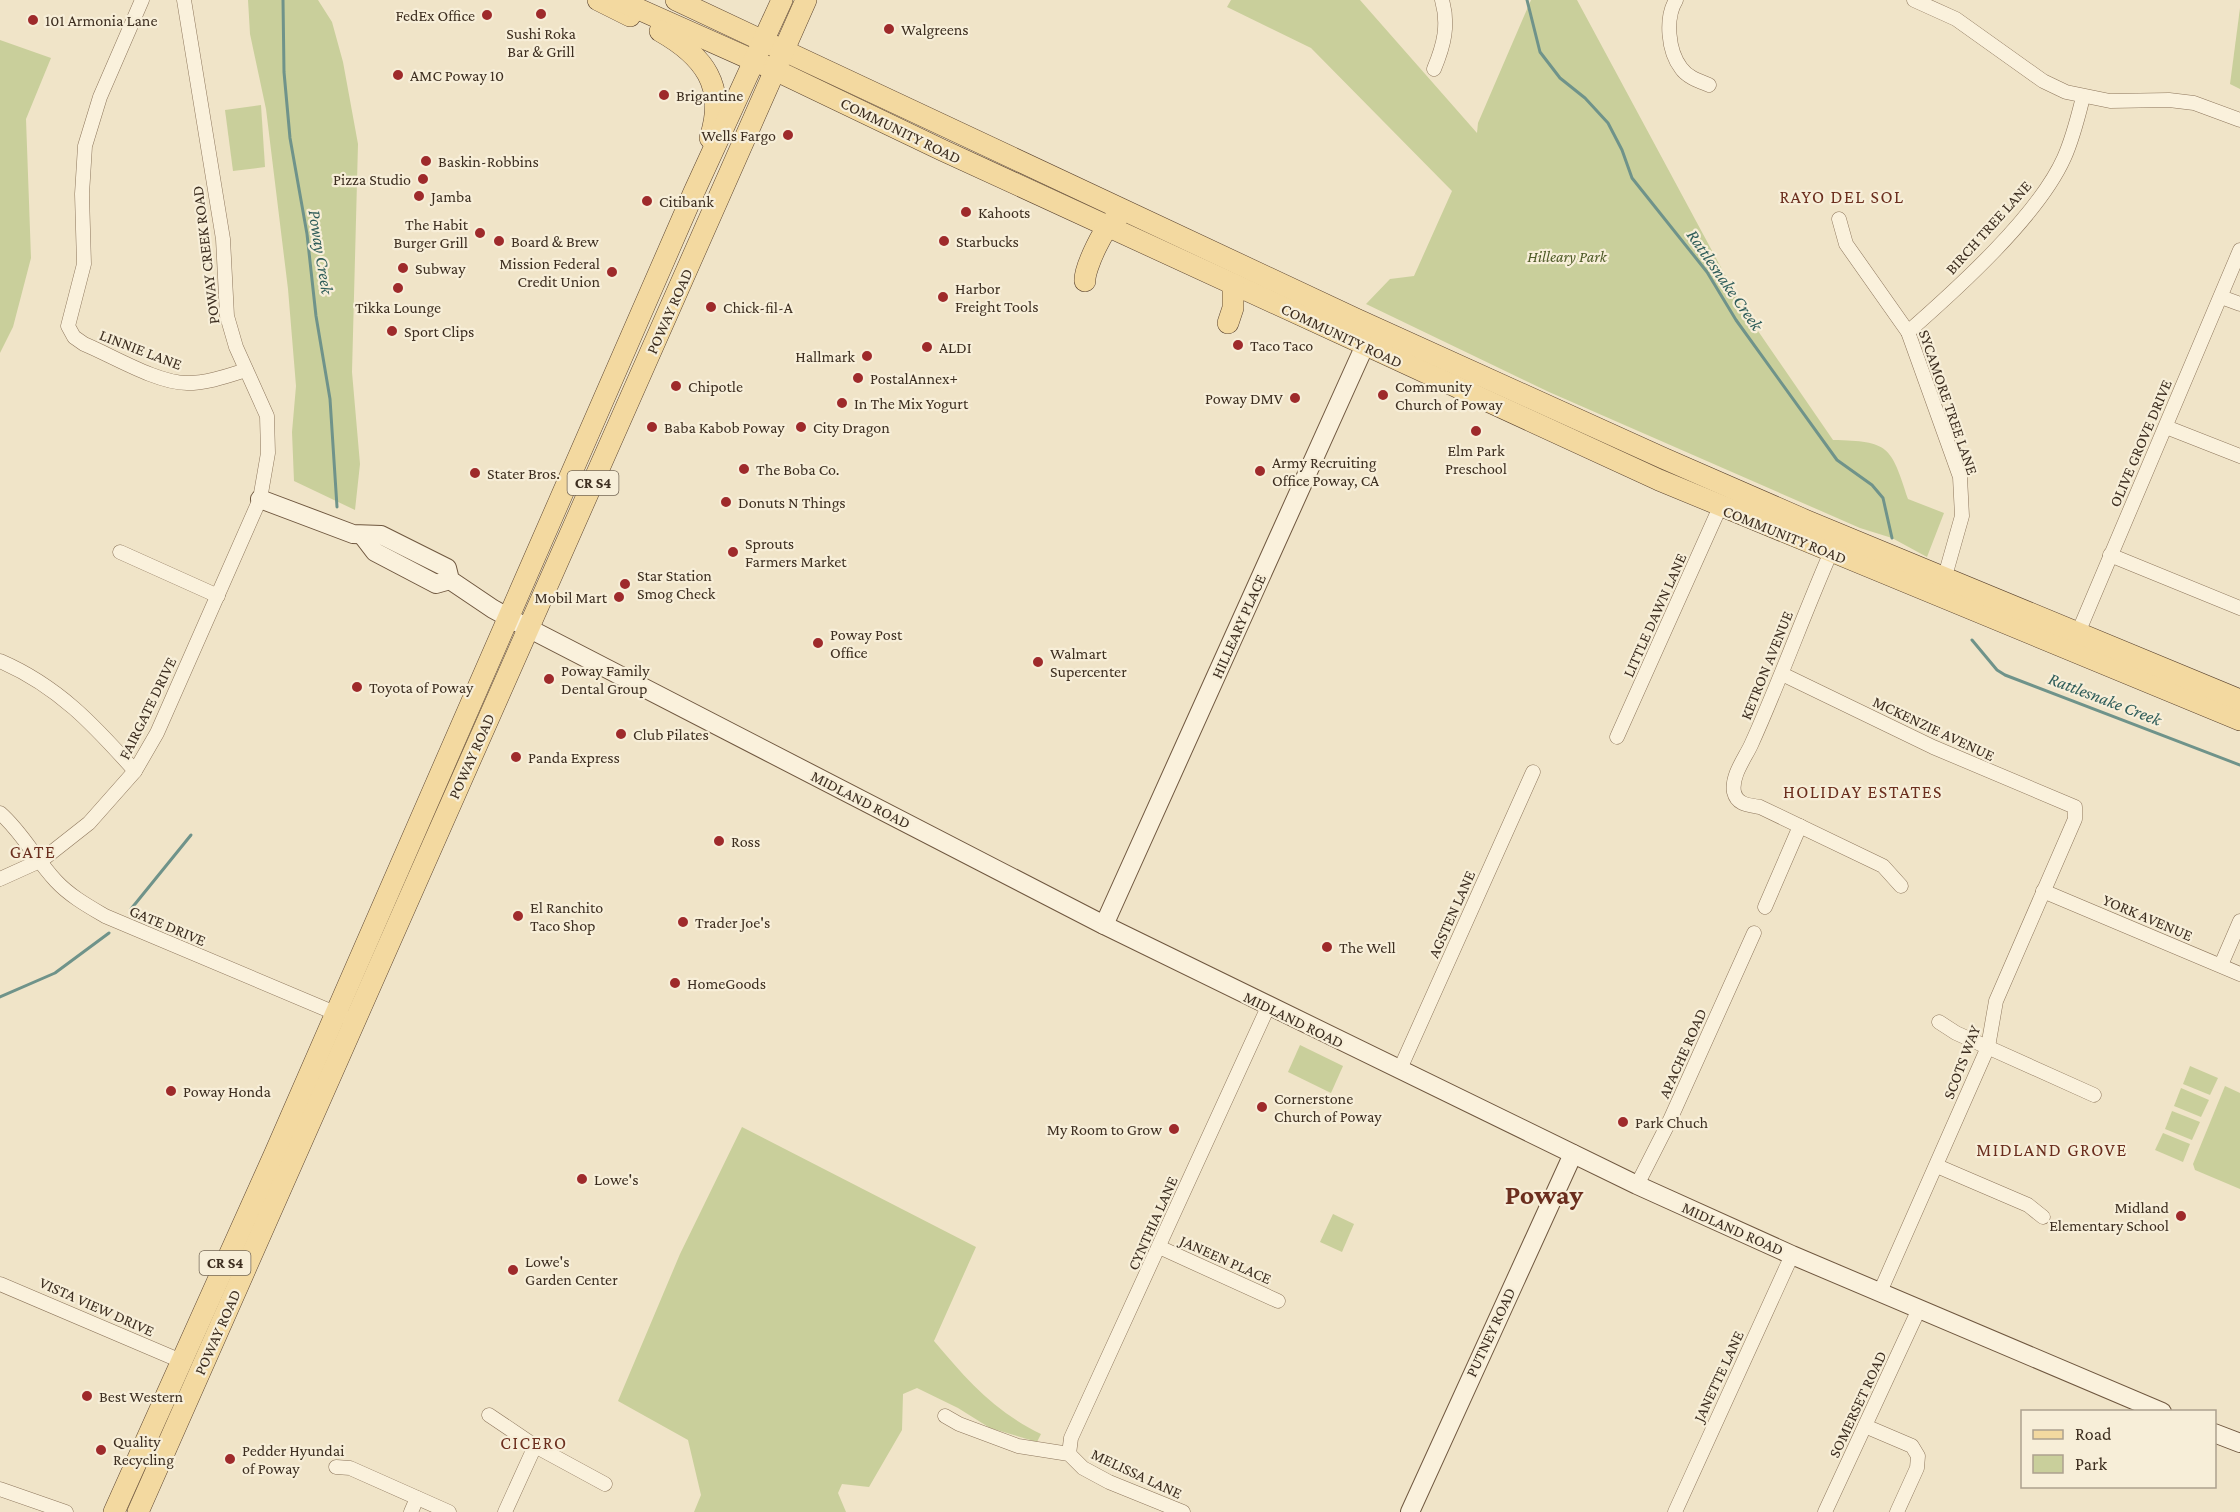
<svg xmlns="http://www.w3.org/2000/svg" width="2240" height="1512" font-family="'Crimson Pro',serif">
  <rect width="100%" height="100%" fill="#f0e4c8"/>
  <g fill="#c9cf9b">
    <path d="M248,0H318L332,22L343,62L358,144L352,372L360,464L355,510L294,481L292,432L296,386L288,289L266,109L250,34Z"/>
    <path d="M1231,0H1360L1477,133L1478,123L1531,0H1577L1745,312L1833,440C1889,441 1891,446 1908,499L1944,513L1927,557L1892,538L1860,528L1549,392L1366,304L1390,279L1414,276L1452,191L1311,48L1227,7Z"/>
    <path d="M2240,8V89L2230,84Z"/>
    <path d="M0,40L51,58L26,119L31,258L13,327L0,353Z"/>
    <path d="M261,105L265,167L233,171L225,110Z"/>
    <path d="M1300,1045L1343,1066L1331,1093L1288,1072Z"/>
    <path d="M2190,1066L2218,1078L2210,1095L2183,1084Z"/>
    <path d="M2225,1086L2240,1093V1189L2195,1170L2193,1164Z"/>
    <path d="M2181,1088L2209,1100L2201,1117L2174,1106Z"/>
    <path d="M2172,1111L2200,1122L2192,1140L2165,1129Z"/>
    <path d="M742,1127L976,1247L934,1341C967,1380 994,1411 1041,1434L1037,1442L990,1428L958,1408L917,1388L903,1394L902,1430L869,1487L842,1484L838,1493L846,1512H694L701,1495L688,1440L618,1401L680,1254Z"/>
    <path d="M2163,1133L2190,1144L2183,1162L2155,1150Z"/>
    <path d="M1333,1214L1354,1224L1342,1252L1320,1242Z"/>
  </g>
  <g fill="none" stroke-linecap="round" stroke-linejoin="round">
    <g stroke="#6f938a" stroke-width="3">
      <path d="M283,0L284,72L290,138L307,234L316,316L330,399L337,507"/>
      <path d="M1527,0L1540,52L1560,78L1585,98L1608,123L1622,150L1632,178L1707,272L1736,320L1837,460L1872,485L1883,498L1892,538"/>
      <path d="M1972,640L1997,670L2005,675L2240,765"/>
      <path d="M131,909L191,835"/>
      <path d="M0,997L55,973L109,933"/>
    </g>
    <defs>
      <g id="street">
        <path d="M142,0L100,97L85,146L82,194L84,264L68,326L74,337L84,344C113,356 157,383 187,383C208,383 227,376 246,370"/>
        <path d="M1676,0C1665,18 1668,51 1681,68C1687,77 1699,81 1709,85"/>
        <path d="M1914,0L1956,19L2043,81L2066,92L2110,101L2169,100L2194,103L2240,120"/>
        <path d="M1434,69C1444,45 1449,25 1442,0"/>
        <path d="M1839,219L1846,244L1908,332L1960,477L1962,516L1945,576"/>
        <path d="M2221,297L2240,304"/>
        <path d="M1908,332C1957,289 2038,216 2064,158C2073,138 2078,117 2083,97"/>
        <path d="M2166,427L2240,456"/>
        <path d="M120,552L218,596"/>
        <path d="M1831,552C1803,616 1780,681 1751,745C1745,758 1731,776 1734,792C1737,805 1749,805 1760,807L1883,866L1901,886"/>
        <path d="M2110,555L2240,608"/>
        <path d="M2075,640L2240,250"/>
        <path d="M0,661C58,686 94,725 135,771"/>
        <path d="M1782,674L1933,747L2075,807V819L1996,1001L1988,1047L1880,1292"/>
        <path d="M1617,737L1720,507"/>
        <path d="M0,813C23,833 36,860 56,881C70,896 88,906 105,916L342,1016"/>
        <path d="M0,879L42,860L89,823L135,771L157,733L260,499L268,453L267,416L236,347L227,316L223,239L184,0"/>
        <path d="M2043,891L2240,974"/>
        <path d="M1765,907L1800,826"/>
        <path d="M2221,965L2240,921"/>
        <path d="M1939,1022L1956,1033L2094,1095"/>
        <path d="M1400,1069L1533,772"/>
        <path d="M1937,1166L2028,1205L2043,1217"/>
        <path d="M1637,1185L1670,1120L1754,933"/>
        <path d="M1159,1247L1278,1301"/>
        <path d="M0,1284L181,1361"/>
        <path d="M489,1415L535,1446L605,1484"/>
        <path d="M945,1416L959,1424L1018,1446L1069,1454L1083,1468L1109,1482L1183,1512"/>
        <path d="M1865,1426L1912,1446L1918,1456L1917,1468L1897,1512"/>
        <path d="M1069,1454L1071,1438L1268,1007"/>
        <path d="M336,1467L350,1468L449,1512"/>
        <path d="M0,1489L66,1512"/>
        <path d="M411,1512L417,1498"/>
        <path d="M505,1512L535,1446"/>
        <path d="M1675,1512L1792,1255"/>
        <path d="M1825,1512L1919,1309"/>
      </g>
      <g id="secondary">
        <path d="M260,499L353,534L381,535L447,568L450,580L493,609L528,628L1104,925L1637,1185L1792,1255L2162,1412"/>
        <path d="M362,535L375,552L436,584L450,580"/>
        <path d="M1104,925L1370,334"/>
        <path d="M2214,1433L2240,1443"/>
        <path d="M1410,1512L1573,1154"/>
      </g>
      <g id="primary">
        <path d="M598,0L630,16"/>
        <path d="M618,0L775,70L942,150L1659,480L2240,720"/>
        <path d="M676,0L1356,319L1663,458L1805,520L2240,700"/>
        <path d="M660,31C704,56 727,86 710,138"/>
        <path d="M1085,281C1084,269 1105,223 1117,218"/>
        <path d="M1228,323L1233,308V285"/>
        <path d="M114,1512L275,1153L694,192L782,0"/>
        <path d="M138,1512L806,0"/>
      </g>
    </defs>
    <use href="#street" stroke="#8d765c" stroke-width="15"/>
    <use href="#secondary" stroke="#6f573f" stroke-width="20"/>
    <use href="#primary" stroke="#5b4430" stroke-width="22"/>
    <use href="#street" stroke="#faf1dc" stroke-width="14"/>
    <use href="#secondary" stroke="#faf1dc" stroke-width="18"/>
    <use href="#primary" stroke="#f3d9a0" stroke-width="21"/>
  </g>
  <g fill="#9e2a2b" stroke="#f7eed8" stroke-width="2">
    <circle cx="541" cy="14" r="6"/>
    <circle cx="487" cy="15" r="6"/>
    <circle cx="33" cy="20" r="6"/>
    <circle cx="889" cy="29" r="6"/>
    <circle cx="398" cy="75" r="6"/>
    <circle cx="664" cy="95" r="6"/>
    <circle cx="788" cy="135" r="6"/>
    <circle cx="426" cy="161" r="6"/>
    <circle cx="423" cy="179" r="6"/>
    <circle cx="419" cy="196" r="6"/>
    <circle cx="647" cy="201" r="6"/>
    <circle cx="966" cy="212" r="6"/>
    <circle cx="480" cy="233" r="6"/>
    <circle cx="499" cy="241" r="6"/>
    <circle cx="944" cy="241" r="6"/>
    <circle cx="403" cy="268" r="6"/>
    <circle cx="612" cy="272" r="6"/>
    <circle cx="398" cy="288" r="6"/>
    <circle cx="943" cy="297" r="6"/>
    <circle cx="711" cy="307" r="6"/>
    <circle cx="392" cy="331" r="6"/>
    <circle cx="1238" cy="345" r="6"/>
    <circle cx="927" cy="347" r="6"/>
    <circle cx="867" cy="356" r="6"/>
    <circle cx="858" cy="378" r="6"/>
    <circle cx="676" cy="386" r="6"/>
    <circle cx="1383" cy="395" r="6"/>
    <circle cx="1295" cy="398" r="6"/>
    <circle cx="842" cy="403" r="6"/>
    <circle cx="652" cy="427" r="6"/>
    <circle cx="801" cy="427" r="6"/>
    <circle cx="1476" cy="431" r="6"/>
    <circle cx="744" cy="469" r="6"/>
    <circle cx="1260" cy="471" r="6"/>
    <circle cx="475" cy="473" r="6"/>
    <circle cx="726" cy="502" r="6"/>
    <circle cx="733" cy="552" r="6"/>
    <circle cx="625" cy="584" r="6"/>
    <circle cx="619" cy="597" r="6"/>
    <circle cx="818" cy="643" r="6"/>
    <circle cx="1038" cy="662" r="6"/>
    <circle cx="549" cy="679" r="6"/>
    <circle cx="357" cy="687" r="6"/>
    <circle cx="621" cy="734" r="6"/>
    <circle cx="516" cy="757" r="6"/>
    <circle cx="719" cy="841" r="6"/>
    <circle cx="518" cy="916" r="6"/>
    <circle cx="683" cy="922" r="6"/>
    <circle cx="1327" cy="947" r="6"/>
    <circle cx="675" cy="983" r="6"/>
    <circle cx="171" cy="1091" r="6"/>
    <circle cx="1262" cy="1107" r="6"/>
    <circle cx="1623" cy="1122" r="6"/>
    <circle cx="1174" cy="1129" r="6"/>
    <circle cx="582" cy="1179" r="6"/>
    <circle cx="2181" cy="1216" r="6"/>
    <circle cx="513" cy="1270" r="6"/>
    <circle cx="87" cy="1396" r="6"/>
    <circle cx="101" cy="1450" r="6"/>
    <circle cx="230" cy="1459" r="6"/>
  </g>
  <g text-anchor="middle" stroke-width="4.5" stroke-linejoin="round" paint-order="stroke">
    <g fill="#f7eed8" stroke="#756857" stroke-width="1.5">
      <rect x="567.5" y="471" width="51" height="24" rx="4.5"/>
      <rect x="199.5" y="1251" width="51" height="24" rx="4.5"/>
    </g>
    <g font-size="15" font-weight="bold" fill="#3d2e20">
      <text x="593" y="488">CR S4</text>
      <text x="225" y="1268">CR S4</text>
    </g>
    <g font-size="16" fill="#3d2e20" stroke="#f7eed8" text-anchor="start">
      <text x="475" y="21" text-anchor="end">FedEx Office</text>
      <text x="45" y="26">101 Armonia Lane</text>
      <text x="901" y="35">Walgreens</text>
      <text x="541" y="39" text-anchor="middle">Sushi Roka<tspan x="541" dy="18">Bar &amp; Grill</tspan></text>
      <text x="410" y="81">AMC Poway 10</text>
      <text x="676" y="101">Brigantine</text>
      <text x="776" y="141" text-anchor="end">Wells Fargo</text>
      <text x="438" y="167">Baskin-Robbins</text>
      <text x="411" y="185" text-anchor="end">Pizza Studio</text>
      <text x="431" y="202">Jamba</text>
      <text x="659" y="207">Citibank</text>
      <text x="978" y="218">Kahoots</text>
      <text x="468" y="230" text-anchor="end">The Habit<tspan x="468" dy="18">Burger Grill</tspan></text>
      <text x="511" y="247">Board &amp; Brew</text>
      <text x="956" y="247">Starbucks</text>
      <text x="600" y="269" text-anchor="end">Mission Federal<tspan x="600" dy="18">Credit Union</tspan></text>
      <text x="415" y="274">Subway</text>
      <text x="955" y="294">Harbor<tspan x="955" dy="18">Freight Tools</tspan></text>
      <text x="398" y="313" text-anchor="middle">Tikka Lounge</text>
      <text x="723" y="313">Chick-fil-A</text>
      <text x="404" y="337">Sport Clips</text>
      <text x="1250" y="351">Taco Taco</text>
      <text x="939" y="353">ALDI</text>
      <text x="855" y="362" text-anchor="end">Hallmark</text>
      <text x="870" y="384">PostalAnnex+</text>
      <text x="688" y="392">Chipotle</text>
      <text x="1395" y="392">Community<tspan x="1395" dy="18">Church of Poway</tspan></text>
      <text x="1283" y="404" text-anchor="end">Poway DMV</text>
      <text x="854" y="409">In The Mix Yogurt</text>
      <text x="664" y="433">Baba Kabob Poway</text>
      <text x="813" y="433">City Dragon</text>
      <text x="1476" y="456" text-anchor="middle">Elm Park<tspan x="1476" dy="18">Preschool</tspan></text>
      <text x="1272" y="468">Army Recruiting<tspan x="1272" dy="18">Office Poway, CA</tspan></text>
      <text x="756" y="475">The Boba Co.</text>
      <text x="487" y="479">Stater Bros.</text>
      <text x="738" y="508">Donuts N Things</text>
      <text x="745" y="549">Sprouts<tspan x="745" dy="18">Farmers Market</tspan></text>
      <text x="637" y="581">Star Station<tspan x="637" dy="18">Smog Check</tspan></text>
      <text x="607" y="603" text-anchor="end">Mobil Mart</text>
      <text x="830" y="640">Poway Post<tspan x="830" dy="18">Office</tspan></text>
      <text x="1050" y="659">Walmart<tspan x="1050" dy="18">Supercenter</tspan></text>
      <text x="561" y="676">Poway Family<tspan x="561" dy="18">Dental Group</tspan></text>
      <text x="369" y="693">Toyota of Poway</text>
      <text x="633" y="740">Club Pilates</text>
      <text x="528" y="763">Panda Express</text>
      <text x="731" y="847">Ross</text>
      <text x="530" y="913">El Ranchito<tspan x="530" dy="18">Taco Shop</tspan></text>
      <text x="695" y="928">Trader Joe's</text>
      <text x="1339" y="953">The Well</text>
      <text x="687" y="989">HomeGoods</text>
      <text x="183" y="1097">Poway Honda</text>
      <text x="1274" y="1104">Cornerstone<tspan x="1274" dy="18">Church of Poway</tspan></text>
      <text x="1635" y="1128">Park Chuch</text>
      <text x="1162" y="1135" text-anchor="end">My Room to Grow</text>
      <text x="594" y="1185">Lowe's</text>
      <text x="2169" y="1213" text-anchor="end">Midland<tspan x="2169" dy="18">Elementary School</tspan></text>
      <text x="525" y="1267">Lowe's<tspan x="525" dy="18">Garden Center</tspan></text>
      <text x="99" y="1402">Best Western</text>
      <text x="113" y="1447">Quality<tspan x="113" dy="18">Recycling</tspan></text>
      <text x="242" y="1456">Pedder Hyundai<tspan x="242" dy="18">of Poway</tspan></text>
    </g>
    <g font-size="16" fill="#3d2e20" stroke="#f7eed8">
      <text transform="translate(901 130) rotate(26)" y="6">COMMUNITY ROAD</text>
      <text transform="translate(1988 227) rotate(-48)" y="6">BIRCH TREE LANE</text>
      <text transform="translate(205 255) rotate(-97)" y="6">POWAY CREEK ROAD</text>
      <text transform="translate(669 311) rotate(-66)" y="6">POWAY ROAD</text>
      <text transform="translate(1342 335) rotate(25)" y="6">COMMUNITY ROAD</text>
      <text transform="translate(141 349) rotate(21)" y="6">LINNIE LANE</text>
      <text transform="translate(1949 402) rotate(71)" y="6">SYCAMORE TREE LANE</text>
      <text transform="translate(2140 443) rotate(-67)" y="6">OLIVE GROVE DRIVE</text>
      <text transform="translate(1785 534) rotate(22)" y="6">COMMUNITY ROAD</text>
      <text transform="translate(1654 615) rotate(-66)" y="6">LITTLE DAWN LANE</text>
      <text transform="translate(1238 626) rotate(-66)" y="6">HILLEARY PLACE</text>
      <text transform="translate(1766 665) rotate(-68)" y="6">KETRON AVENUE</text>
      <text transform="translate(147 708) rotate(-64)" y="6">FAIRGATE DRIVE</text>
      <text transform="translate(1934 728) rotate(25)" y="6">MCKENZIE AVENUE</text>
      <text transform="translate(471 756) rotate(-66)" y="6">POWAY ROAD</text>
      <text transform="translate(861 799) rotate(27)" y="6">MIDLAND ROAD</text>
      <text transform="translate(1451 914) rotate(-66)" y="6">AGSTEN LANE</text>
      <text transform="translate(2148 917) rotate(23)" y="6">YORK AVENUE</text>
      <text transform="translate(168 925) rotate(23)" y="6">GATE DRIVE</text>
      <text transform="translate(1294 1019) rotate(26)" y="6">MIDLAND ROAD</text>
      <text transform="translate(1682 1053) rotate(-66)" y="6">APACHE ROAD</text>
      <text transform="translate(1961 1062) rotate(-69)" y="6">SCOTS WAY</text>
      <text transform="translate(1152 1223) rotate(-66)" y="6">CYNTHIA LANE</text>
      <text transform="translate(1733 1228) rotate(24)" y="6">MIDLAND ROAD</text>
      <text transform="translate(1226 1259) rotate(24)" y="6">JANEEN PLACE</text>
      <text transform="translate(97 1306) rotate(24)" y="6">VISTA VIEW DRIVE</text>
      <text transform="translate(217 1332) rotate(-66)" y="6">POWAY ROAD</text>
      <text transform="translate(1490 1332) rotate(-65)" y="6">PUTNEY ROAD</text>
      <text transform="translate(1718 1376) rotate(-65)" y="6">JANETTE LANE</text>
      <text transform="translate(1857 1404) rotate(-65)" y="6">SOMERSET ROAD</text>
      <text transform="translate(1137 1473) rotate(25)" y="6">MELISSA LANE</text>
    </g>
    <g font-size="16" font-style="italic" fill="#4d5a26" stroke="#f7eed8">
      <text x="1567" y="262">Hilleary Park</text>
    </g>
    <g font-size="18" letter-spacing="1.5" fill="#6b2e1e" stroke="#f7eed8">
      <text x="1842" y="203">RAYO DEL SOL</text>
      <text x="1863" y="798">HOLIDAY ESTATES</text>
      <text x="33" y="858">GATE</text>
      <text x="2052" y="1156">MIDLAND GROVE</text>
      <text x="534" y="1449">CICERO</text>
    </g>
    <g font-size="18" font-style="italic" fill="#2f5d5a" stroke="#f7eed8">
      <text transform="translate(321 252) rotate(81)" y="6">Poway Creek</text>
      <text transform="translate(1725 280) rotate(55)" y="6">Rattlesnake Creek</text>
      <text transform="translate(2105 699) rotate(21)" y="6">Rattlesnake Creek</text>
    </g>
    <g font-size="28" font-weight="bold" fill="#6b2e1e" stroke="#f7eed8">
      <text x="1544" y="1204">Poway</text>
    </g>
  </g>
  <rect x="2021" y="1410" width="195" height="78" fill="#f7eed8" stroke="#ada18e" stroke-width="1.5"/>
  <rect x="2033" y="1430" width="30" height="9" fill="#f3d9a0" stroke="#ada18e" stroke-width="1.5"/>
  <text x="2075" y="1440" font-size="18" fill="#3d2e20">Road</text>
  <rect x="2033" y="1455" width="30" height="18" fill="#c9cf9b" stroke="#ada18e" stroke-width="1.5"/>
  <text x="2075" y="1470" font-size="18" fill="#3d2e20">Park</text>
</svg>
